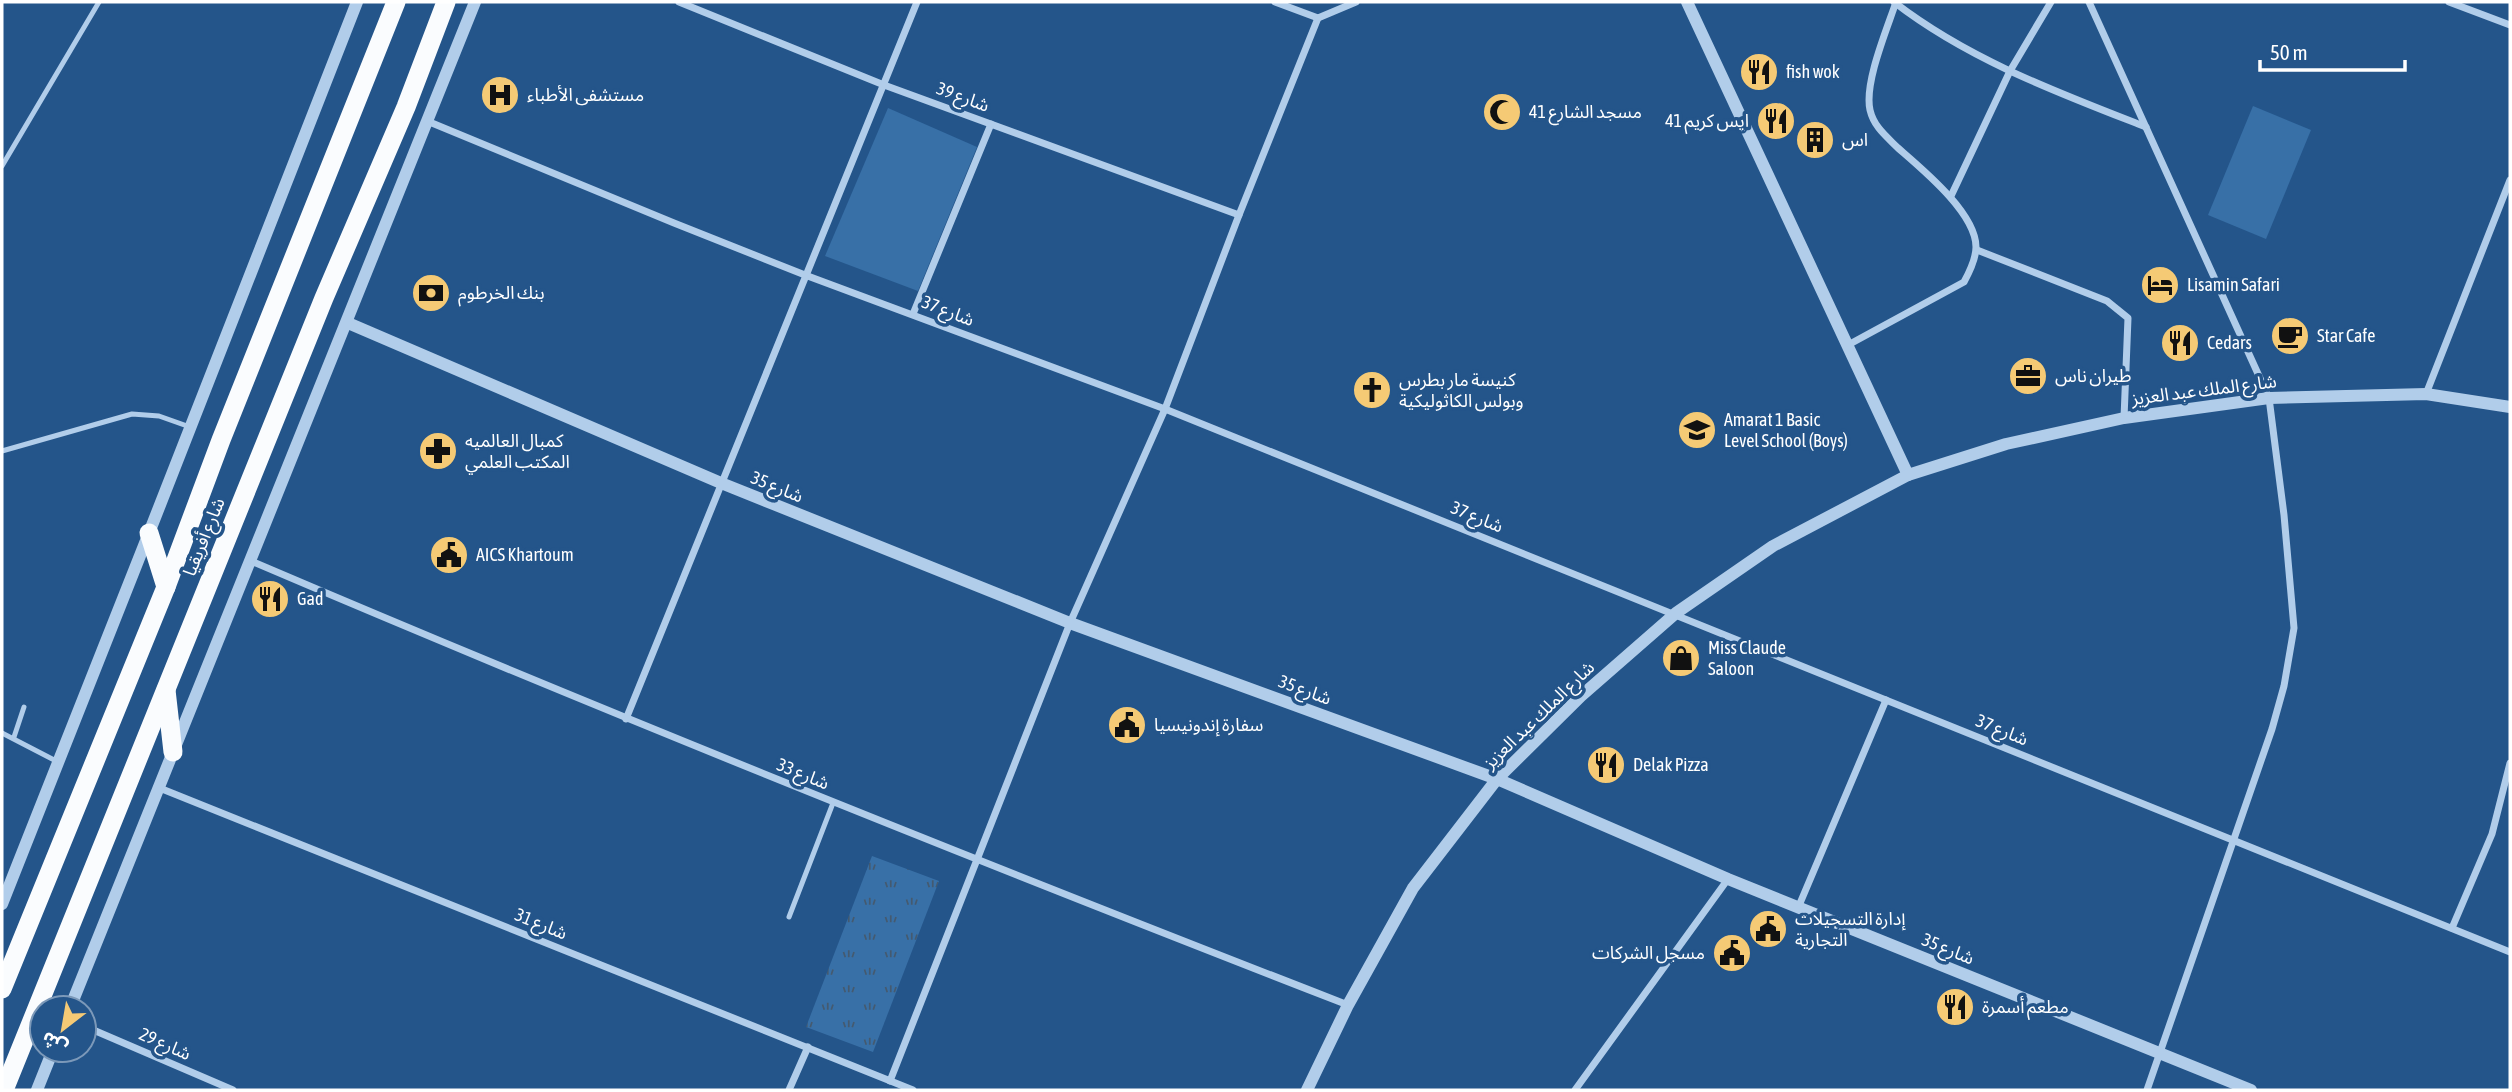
<svg xmlns="http://www.w3.org/2000/svg" width="2512" height="1092" font-family="'Asap Condensed','Noto Sans Arabic',sans-serif">
  <defs>
    <pattern id="grass-tufts" width="24" height="20" patternUnits="userSpaceOnUse" patternTransform="scale(1.75)"><rect width="24" height="20" fill="#3870a7"/><path d="M3 7l-1-3M5 7V3M7 7l1-3M15 17l-1-3M17 17v-4M19 17l1-3" fill="none" stroke="#445a70"/></pattern>
  </defs>
  <rect width="100%" height="100%" fill="#24558a"/>
  <path fill="url(#grass-tufts)" d="M872,856L939,881L873,1052L806,1027Z"/>
  <g fill="#3870a7">
    <path d="M2253,106L2311,130L2266,239L2208,215Z"/>
    <path d="M888,108L977,147L918,291L825,256Z"/>
  </g>
  <g fill="none" stroke-linecap="round" stroke-linejoin="round">
    <g stroke="#b1cdea" stroke-width="5">
      <path d="M2,166L99,2"/>
      <path d="M2,451L132,414L159,416L190,427"/>
      <path d="M2,733L58,762"/>
      <path d="M14,737L24,707"/>
      <path d="M789,917L833,803"/>
    </g>
    <g stroke="#b1cdea" stroke-width="7">
      <path d="M679,2L884,85L1239,215"/>
      <path d="M1275,2L1318,18"/>
      <path d="M1894,2C1969,60 2059,93 2146,127"/>
      <path d="M2089,2L2269,398L2284,515L2294,628L2284,686L2272,729L2147,1090"/>
      <path d="M2449,2L2510,25"/>
      <path d="M427,121L674,223L805,275L1165,409L2510,952"/>
      <path d="M1951,196L2010,71L2051,2"/>
      <path d="M1977,250L2107,301L2128,318L2124,418"/>
      <path d="M913,314L991,124"/>
      <path d="M1848,345L1964,282C1970,271 1976,259 1976,247C1976,213 1922,169 1898,148C1886,136 1874,127 1870,110C1864,83 1887,29 1896,2"/>
      <path d="M2426,394L2510,180"/>
      <path d="M251,561C614,716 980,862 1348,1005"/>
      <path d="M626,719L917,2"/>
      <path d="M157,787L913,1090"/>
      <path d="M1798,908L1886,700"/>
      <path d="M2452,928L2492,834L2510,763"/>
      <path d="M84,1026L233,1090"/>
      <path d="M890,1081L1070,623L1165,409L1239,215L1318,18L1356,2"/>
      <path d="M789,1090L808,1047"/>
      <path d="M1575,1090L1728,879"/>
    </g>
    <g stroke="#b1cdea" stroke-width="12">
      <path d="M1687,2L1908,475"/>
      <path d="M348,323L721,483L1070,623L1497,779L1728,879L2251,1090"/>
      <path d="M2,904L149,533L357,2"/>
      <path d="M70,1008L475,2"/>
      <path d="M37,1090L53,1050"/>
      <path d="M1307,1090L1348,1005L1413,888L1497,779L1581,696L1676,613L1773,546L1908,475L2006,444L2124,418L2269,398L2426,394L2510,407"/>
    </g>
    <g stroke="#fafcfe" stroke-width="19">
      <path d="M149,533L166,587"/>
      <path d="M166,690L173,752"/>
      <path d="M2,989L166,587L221,440L396,2"/>
      <path d="M4,1090L324,298L406,107L446,2"/>
    </g>
  </g>
  <defs>
    <symbol id="restaurant-disc" viewBox="-11 -11 22 22"><circle r="9.5" fill="#f5ca75" stroke="#24558a"/><path d="M-5-6h1v4h1v-4h1v4h1v-4h1v5L-1.5 .5V6h-2V.5L-5-1ZM5-6V6H3V1.5H1.5Q1.5-4 5-6Z" fill="#111"/></symbol>
    <symbol id="hospital-disc" viewBox="-11 -11 22 22"><circle r="9.5" fill="#f5ca75" stroke="#24558a"/><path d="M-5-5h3v3.5h4V-5h3V5h-3V1.5h-4V5h-3Z" fill="#111"/></symbol>
    <symbol id="mosque-disc" viewBox="-11 -11 22 22"><circle r="9.5" fill="#f5ca75" stroke="#24558a"/><path d="M3.5-4.9A6 6 0 1 0 3.5 4.9A5 5 0 1 1 3.5-4.9Z" fill="#111"/></symbol>
    <symbol id="building-disc" viewBox="-11 -11 22 22"><circle r="9.5" fill="#f5ca75" stroke="#24558a"/><path d="M-4-6H4V6H1V3H-1V6H-4ZM-2.5-4.3h1.7v1.8h-1.7ZM.8-4.3h1.7v1.8H.8ZM-2.5-1h1.7V.8h-1.7ZM.8-1h1.7V.8H.8Z" fill="#111"/></symbol>
    <symbol id="hotel-disc" viewBox="-11 -11 22 22"><circle r="9.5" fill="#f5ca75" stroke="#24558a"/><path d="M-6-4.5h1.5V1H6V5H4.5V3h-9V5H-6ZM-4 0a1.8 1.8 0 1 1 3.6 0ZM.5 0V-2.5h3Q6-2.5 6 0Z" fill="#111"/></symbol>
    <symbol id="bank-disc" viewBox="-11 -11 22 22"><circle r="9.5" fill="#f5ca75" stroke="#24558a"/><path d="M-6-4H6V4H-6ZM0-2.3a2.3 2.3 0 1 0 0 4.6a2.3 2.3 0 1 0 0-4.6Z" fill="#111"/></symbol>
    <symbol id="cafe-disc" viewBox="-11 -11 22 22"><circle r="9.5" fill="#f5ca75" stroke="#24558a"/><path d="M-5.5-4.5H6V0H3Q3 3.5 0 3.5H-2.5Q-5.5 3.5-5.5 0ZM3-3.2v2h1.7v-2ZM-6 4.5H4V6H-6Z" fill="#111"/></symbol>
    <symbol id="office-disc" viewBox="-11 -11 22 22"><circle r="9.5" fill="#f5ca75" stroke="#24558a"/><path d="M-6-3h4V-5.5h4V-3h4V5H-6ZM-1-4.5V-3h2v-1.5ZM-6 0V1H6V0Z" fill="#111"/></symbol>
    <symbol id="church-disc" viewBox="-11 -11 22 22"><circle r="9.5" fill="#f5ca75" stroke="#24558a"/><path d="M-1.2-6h2.4v3.5h3.3v2.4h-3.3V6h-2.4V-.1h-3.3v-2.4h3.3Z" fill="#111"/></symbol>
    <symbol id="school-disc" viewBox="-11 -11 22 22"><circle r="9.5" fill="#f5ca75" stroke="#24558a"/><path d="M0-5L7-2L0 1L-7-2ZM-4 1L0 2.5L4 1V4Q0 6-4 4Z" fill="#111"/></symbol>
    <symbol id="pharmacy-disc" viewBox="-11 -11 22 22"><circle r="9.5" fill="#f5ca75" stroke="#24558a"/><path d="M-2-6h4v4h4v4h-4v4h-4v-4h-4v-4h4Z" fill="#111"/></symbol>
    <symbol id="civic-disc" viewBox="-11 -11 22 22"><circle r="9.5" fill="#f5ca75" stroke="#24558a"/><path d="M-.6-6.5H3V-4.5H.6V-3L4-1V1h2V6H-6V1h2V-1L-.6-3ZM-1.2 2.5V6h2.4V2.5Z" fill="#111"/></symbol>
    <symbol id="shop-disc" viewBox="-11 -11 22 22"><circle r="9.5" fill="#f5ca75" stroke="#24558a"/><path d="M-5-2.5h2.3a2.7 3.5 0 0 1 5.4 0H5L5.5 6h-11ZM-1.5-2.5h3a1.5 2.3 0 0 0-3 0Z" fill="#111"/></symbol>
  </defs>
  <g fill-rule="evenodd">
    <use href="#restaurant-disc" x="1737" y="50" width="44" height="44"/>
    <use href="#hospital-disc" x="478" y="73" width="44" height="44"/>
    <use href="#mosque-disc" x="1480" y="90" width="44" height="44"/>
    <use href="#restaurant-disc" x="1754" y="99" width="44" height="44"/>
    <use href="#building-disc" x="1793" y="118" width="44" height="44"/>
    <use href="#hotel-disc" x="2138" y="263" width="44" height="44"/>
    <use href="#bank-disc" x="409" y="271" width="44" height="44"/>
    <use href="#cafe-disc" x="2268" y="314" width="44" height="44"/>
    <use href="#restaurant-disc" x="2158" y="321" width="44" height="44"/>
    <use href="#office-disc" x="2006" y="354" width="44" height="44"/>
    <use href="#church-disc" x="1350" y="368" width="44" height="44"/>
    <use href="#school-disc" x="1675" y="408" width="44" height="44"/>
    <use href="#pharmacy-disc" x="416" y="429" width="44" height="44"/>
    <use href="#civic-disc" x="427" y="533" width="44" height="44"/>
    <use href="#restaurant-disc" x="248" y="577" width="44" height="44"/>
    <use href="#shop-disc" x="1659" y="636" width="44" height="44"/>
    <use href="#civic-disc" x="1105" y="703" width="44" height="44"/>
    <use href="#restaurant-disc" x="1584" y="743" width="44" height="44"/>
    <use href="#civic-disc" x="1746" y="907" width="44" height="44"/>
    <use href="#civic-disc" x="1710" y="931" width="44" height="44"/>
    <use href="#restaurant-disc" x="1933" y="985" width="44" height="44"/>
  </g>
  <g text-anchor="middle" stroke-width="7" stroke-linejoin="round" paint-order="stroke">
    <g font-size="18" fill="#fff" stroke="#24558a" text-anchor="start">
      <text x="1786" y="78">fish wok</text>
      <text x="527" y="101">مستشفی الأطباء</text>
      <text x="1529" y="118">مسجد الشارع 41</text>
      <text x="1749" y="127" text-anchor="end">41 ايس كريم</text>
      <text x="1842" y="146">اس</text>
      <text x="2187" y="291">Lisamin Safari</text>
      <text x="458" y="299">بنك الخرطوم</text>
      <text x="2317" y="342">Star Cafe</text>
      <text x="2207" y="349">Cedars</text>
      <text x="2055" y="382">طيران ناس</text>
      <text x="1399" y="386">كنيسة مار بطرس<tspan x="1399" dy="21">وبولس الكاثوليكية</tspan></text>
      <text x="1724" y="426">Amarat 1 Basic<tspan x="1724" dy="21">Level School (Boys)</tspan></text>
      <text x="465" y="447">كمبال العالميه<tspan x="465" dy="21">المكتب العلمي</tspan></text>
      <text x="476" y="561">AICS Khartoum</text>
      <text x="297" y="605">Gad</text>
      <text x="1708" y="654">Miss Claude<tspan x="1708" dy="21">Saloon</tspan></text>
      <text x="1154" y="731">سفارة إندونيسيا</text>
      <text x="1633" y="771">Delak Pizza</text>
      <text x="1795" y="925">إدارة التسجيلات<tspan x="1795" dy="21">التجارية</tspan></text>
      <text x="1705" y="959" text-anchor="end">مسجل الشركات</text>
      <text x="1982" y="1013">مطعم أسمرة</text>
    </g>
    <g font-size="18" fill="#fff" stroke="#24558a">
      <text transform="translate(963 97) rotate(20)" y="6">شارع 39</text>
      <text transform="translate(948 311) rotate(21)" y="6">شارع 37</text>
      <text transform="translate(2204 390) rotate(-7)" y="6">شارع الملك عبد العزيز</text>
      <text transform="translate(777 487) rotate(22)" y="6">شارع 35</text>
      <text transform="translate(1477 517) rotate(22)" y="6">شارع 37</text>
      <text transform="translate(204 537) rotate(-68)" y="6">شارع أفريقيا</text>
      <text transform="translate(1305 690) rotate(20)" y="6">شارع 35</text>
      <text transform="translate(1539 715) rotate(-44)" y="6">شارع الملك عبد العزيز</text>
      <text transform="translate(2002 730) rotate(22)" y="6">شارع 37</text>
      <text transform="translate(803 774) rotate(22)" y="6">شارع 33</text>
      <text transform="translate(541 924) rotate(22)" y="6">شارع 31</text>
      <text transform="translate(1948 949) rotate(22)" y="6">شارع 35</text>
      <text transform="translate(165 1044) rotate(24)" y="6">شارع 29</text>
    </g>
  </g>
  <rect width="2512" height="1092" fill="none" stroke="#ffffff" stroke-width="7"/>
  <g transform="translate(63 1029) rotate(211)"><circle r="33" fill="#24558a" stroke="#7c99b9" stroke-width="2"/>
  <path d="M0-5L12 26L0 18L-12 26Z" fill="#f5ca75"/>
  <text y="-10" font-size="19" font-weight="bold" text-anchor="middle" fill="#ffffff">ش</text>
  </g>
  <path d="M2260 60v10h145v-10" fill="none" stroke="#ffffff" stroke-width="3.5"/>
  <text x="2270" y="60" font-size="21" fill="#ffffff" stroke="#24558a" stroke-width="5" paint-order="stroke">50 m</text>
</svg>
